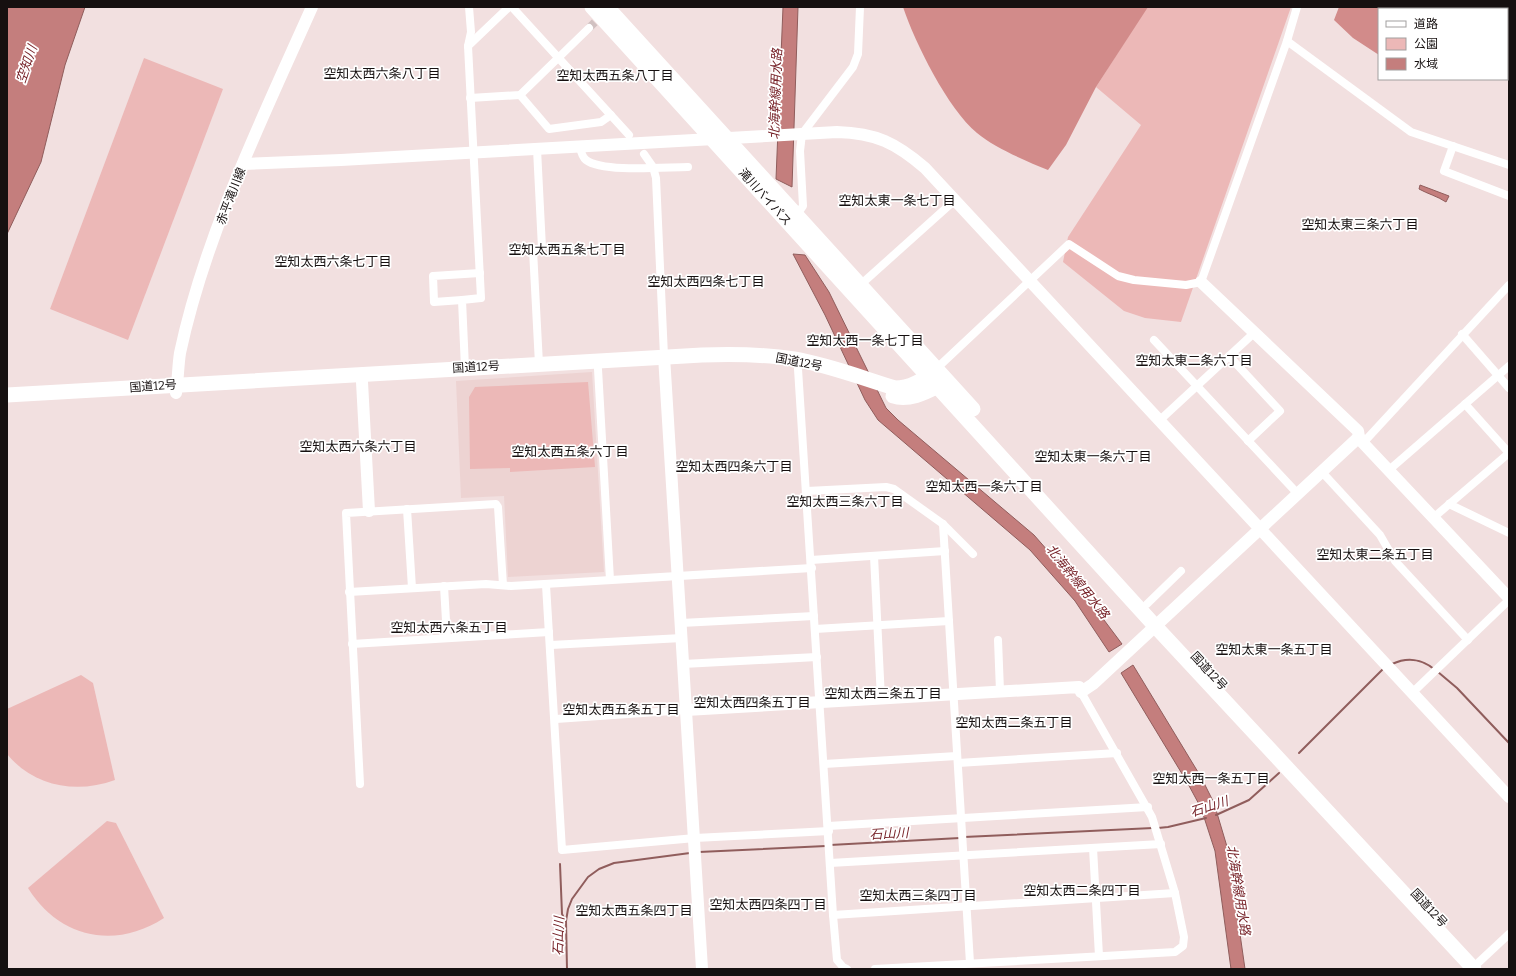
<svg xmlns="http://www.w3.org/2000/svg" width="1516" height="976" font-family="Bitter,'Noto Sans JP',serif">
  <rect width="100%" height="100%" fill="#f2e0e0"/>
  <path fill="#edd3d2" d="M592,372L604,572L508,577L504,496L461,498L456,381Z"/>
  <g fill="#ecb8b7">
    <path d="M1147,7H1291L1181,322L1145,318L1124,311L1063,262L1068,237L1141,125L1096,87Z"/>
    <path d="M144,58L223,89L128,340L50,309Z"/>
    <path d="M588,382L595,467L510,472V468L470,469L469,397L475,387Z"/>
    <path d="M81,675L93,683L115,780C77,794 34,787 7,754V709Z"/>
    <path d="M107,821L116,823L164,918C115,950 59,938 28,888Z"/>
  </g>
  <g fill="#d28b8a">
    <path d="M903,7H1148L1096,87L1066,145L1048,170C1026,161 995,148 977,133C948,109 915,43 903,7Z"/>
    <path d="M1339,7H1425V9H1379V55L1353,38L1334,20Z"/>
  </g>
  <g fill="#c47e7d" stroke="#905d5c">
    <path d="M7,7H85L65,65L41,162L7,234Z"/>
    <path d="M783,7H798L792,187L776,179Z"/>
    <path d="M1420,185L1449,196L1446,202C1437,196 1428,194 1419,189Z"/>
    <path d="M793,254L805,255L829,292L886,408L898,420L1034,535L1077,584L1122,644L1109,652L1075,601L1030,550L878,420L865,400L825,315Z"/>
    <path d="M1133,665L1201,777L1214,803L1228,850L1245,969H1231L1215,851L1201,808L1187,782L1121,673Z"/>
  </g>
  <g fill="none" stroke-linecap="round" stroke-linejoin="round">
    <g stroke="#905d5c" stroke-width="2">
      <path d="M1392,664C1407,657 1422,659 1434,669"/>
      <path d="M1438,672L1457,688L1509,743"/>
      <path d="M1299,753L1383,669"/>
      <path d="M1216,815L1249,800L1279,773"/>
      <path d="M1158,828L1168,827L1206,818"/>
      <path d="M964,837L1153,828"/>
      <path d="M830,845L960,838"/>
      <path d="M699,852L826,846"/>
      <path d="M560,864L562,914L565,920"/>
      <path d="M567,969L566,921L568,909L572,899L588,877L599,869L614,863L690,853"/>
    </g>
    <path stroke="#d1c1c1" stroke-width="8" stroke-dasharray="8 4" stroke-linecap="butt" d="M589,28L603,14"/>
    <g stroke="#fff" stroke-width="8">
      <path d="M512,7L629,135"/>
      <path d="M1287,41L1411,132L1509,165"/>
      <path d="M468,46L471,32L469,7"/>
      <path d="M520,95L549,129L601,122L611,115"/>
      <path d="M470,98L520,95L589,28"/>
      <path d="M1453,146L1444,171L1509,196"/>
      <path d="M580,147C581,152 582,157 586,160C603,173 666,167 688,167"/>
      <path d="M537,149L542,248L533,250L539,364"/>
      <path d="M644,154L653,167L656,178L664,356"/>
      <path d="M796,216L803,206L800,151L802,134L853,67L858,54L860,7"/>
      <path d="M858,287L955,200"/>
      <path d="M462,300L434,302L433,276L480,273"/>
      <path d="M1462,334L1509,388"/>
      <path d="M1154,340L1297,493"/>
      <path d="M1229,356L1280,411L1248,441"/>
      <path d="M465,368L462,300L481,298L468,46L509,7"/>
      <path d="M598,369L610,580"/>
      <path d="M798,369L833,915L837,960L843,967L847,969"/>
      <path d="M936,369L1069,244L1118,276L1134,280L1186,285L1201,282L1287,41L1297,7"/>
      <path d="M1465,404L1509,453"/>
      <path d="M1160,420L1254,333"/>
      <path d="M1363,443L1509,285"/>
      <path d="M1389,470L1509,366"/>
      <path d="M1321,471L1380,535L1395,561L1468,640"/>
      <path d="M807,491L886,487L894,489L943,524L973,554"/>
      <path d="M1449,504L1509,533"/>
      <path d="M407,509L412,588"/>
      <path d="M1433,518L1509,453"/>
      <path d="M943,524L970,963"/>
      <path d="M874,556L881,699"/>
      <path d="M811,560L945,551"/>
      <path d="M546,585L562,850L695,838L829,831"/>
      <path d="M444,586L447,638"/>
      <path d="M349,592L486,584L511,586L812,568"/>
      <path d="M1147,604L1181,571"/>
      <path d="M681,623L814,616"/>
      <path d="M815,629L949,621"/>
      <path d="M998,640L1000,691"/>
      <path d="M352,644L549,632"/>
      <path d="M551,645L682,638"/>
      <path d="M683,664L817,657"/>
      <path d="M1412,693L1509,600"/>
      <path d="M556,719L686,710"/>
      <path d="M958,763L1117,753"/>
      <path d="M824,764L957,756"/>
      <path d="M360,784L346,513L496,504L498,507L503,585"/>
      <path d="M828,826L1148,807"/>
      <path d="M1093,848L1099,956"/>
      <path d="M830,863L1161,844"/>
      <path d="M833,915L1175,893"/>
      <path d="M1479,962L1509,934"/>
      <path d="M875,969L1175,952L1183,946L1184,937L1175,893L1152,817L1081,692"/>
    </g>
    <g stroke="#fff" stroke-width="12">
      <path d="M243,164L341,160L837,132C876,133 896,143 925,168L1509,797"/>
      <path d="M1201,282L1358,431L1359,437L1363,443L1509,598"/>
      <path d="M664,356L702,969"/>
      <path d="M362,382L369,511"/>
      <path d="M176,393C178,380 178,366 180,353C205,235 263,117 312,7"/>
      <path d="M686,710L1079,687L1081,692L1093,684L1359,437"/>
    </g>
    <g stroke="#fff" stroke-width="15">
      <path d="M592,7L1156,627L1474,969"/>
      <path d="M607,7L973,409"/>
      <path d="M7,395L702,355C733,354 764,354 794,359C829,365 862,378 895,388C911,388 924,380 936,369"/>
      <path d="M893,396C908,401 925,393 938,386"/>
    </g>
  </g>
  <g text-anchor="middle" stroke-width="3.5" stroke-linejoin="round" paint-order="stroke">
    <g font-size="12" fill="#161010" stroke="#fff">
      <text transform="translate(231 196) rotate(-69)" y="4">赤平滝川線</text>
      <text transform="translate(765 197) rotate(48)" y="4">滝川バイパス</text>
      <text transform="translate(799 362) rotate(11)" y="4">国道12号</text>
      <text transform="translate(476 367) rotate(-3)" y="4">国道12号</text>
      <text transform="translate(153 386) rotate(-4)" y="4">国道12号</text>
      <text transform="translate(1209 671) rotate(47)" y="4">国道12号</text>
      <text transform="translate(1429 908) rotate(47)" y="4">国道12号</text>
    </g>
    <g font-size="13" font-style="italic" fill="#78242a" stroke="#fff">
      <text transform="translate(26 64) rotate(-71)" y="5">空知川</text>
      <text transform="translate(775 94) rotate(-88)" y="5">北海幹線用水路</text>
      <text transform="translate(1078 581) rotate(51)" y="5">北海幹線用水路</text>
      <text transform="translate(1209 806) rotate(-18)" y="5">石山川</text>
      <text transform="translate(889 833) rotate(-3)" y="5">石山川</text>
      <text transform="translate(1239 890) rotate(81)" y="5">北海幹線用水路</text>
      <text transform="translate(558 936) rotate(-88)" y="5">石山川</text>
    </g>
    <g font-size="13" fill="#161010" stroke="#fff">
      <text x="382" y="78">空知太西六条八丁目</text>
      <text x="615" y="80">空知太西五条八丁目</text>
      <text x="897" y="205">空知太東一条七丁目</text>
      <text x="1360" y="229">空知太東三条六丁目</text>
      <text x="567" y="254">空知太西五条七丁目</text>
      <text x="333" y="266">空知太西六条七丁目</text>
      <text x="706" y="286">空知太西四条七丁目</text>
      <text x="865" y="345">空知太西一条七丁目</text>
      <text x="1194" y="365">空知太東二条六丁目</text>
      <text x="358" y="451">空知太西六条六丁目</text>
      <text x="570" y="456">空知太西五条六丁目</text>
      <text x="1093" y="461">空知太東一条六丁目</text>
      <text x="734" y="471">空知太西四条六丁目</text>
      <text x="984" y="491">空知太西一条六丁目</text>
      <text x="845" y="506">空知太西三条六丁目</text>
      <text x="1375" y="559">空知太東二条五丁目</text>
      <text x="449" y="632">空知太西六条五丁目</text>
      <text x="1274" y="654">空知太東一条五丁目</text>
      <text x="883" y="698">空知太西三条五丁目</text>
      <text x="752" y="707">空知太西四条五丁目</text>
      <text x="621" y="714">空知太西五条五丁目</text>
      <text x="1014" y="727">空知太西二条五丁目</text>
      <text x="1211" y="783">空知太西一条五丁目</text>
      <text x="1082" y="895">空知太西二条四丁目</text>
      <text x="918" y="900">空知太西三条四丁目</text>
      <text x="768" y="909">空知太西四条四丁目</text>
      <text x="634" y="915">空知太西五条四丁目</text>
    </g>
  </g>
  <rect width="1516" height="976" fill="none" stroke="#161010" stroke-width="16"/>
  <rect x="1378" y="8" width="130" height="72" fill="#ffffff" stroke="#a29f9f"/>
  <rect x="1386" y="21" width="20" height="6" fill="#ffffff" stroke="#a29f9f"/>
  <text x="1414" y="28" font-size="12" fill="#161010">道路</text>
  <rect x="1386" y="38" width="20" height="12" fill="#ecb8b7" stroke="#a29f9f"/>
  <text x="1414" y="48" font-size="12" fill="#161010">公園</text>
  <rect x="1386" y="58" width="20" height="12" fill="#c47e7d" stroke="#a29f9f"/>
  <text x="1414" y="68" font-size="12" fill="#161010">水域</text>
</svg>
